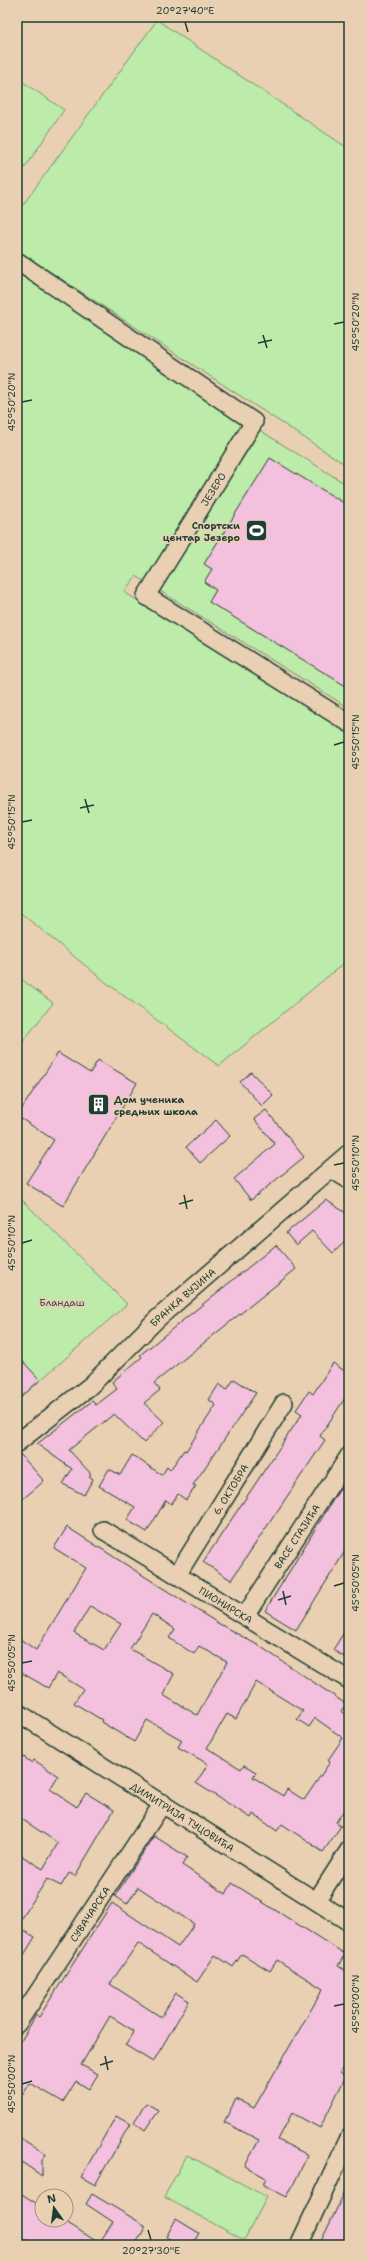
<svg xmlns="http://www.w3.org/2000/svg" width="366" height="2262" font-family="'Shantell Sans',sans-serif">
  <rect width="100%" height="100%" fill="#ead0b2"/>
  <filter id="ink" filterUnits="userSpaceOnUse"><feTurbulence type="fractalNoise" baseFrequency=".025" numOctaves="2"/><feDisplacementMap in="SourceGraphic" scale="8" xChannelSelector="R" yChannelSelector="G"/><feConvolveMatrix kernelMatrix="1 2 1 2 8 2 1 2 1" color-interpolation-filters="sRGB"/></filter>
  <g filter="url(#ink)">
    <g fill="#bdeba9" stroke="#6e946e">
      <path d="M157,20L349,149V467L17,250V213Z"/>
      <path d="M17,78L64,110L17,179Z"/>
      <path d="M17,273L232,413L349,486V708L136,576L124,592L349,733V959L219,1066L108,984L17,910Z"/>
      <path d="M17,976L53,1003L17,1049Z"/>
      <path d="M17,1195L127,1304L17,1401Z"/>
      <path d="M187,2155L267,2197L244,2240L164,2197Z"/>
    </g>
    <g fill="#f3c0dd" stroke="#1f3d34" fill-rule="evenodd">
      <path d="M270,458L349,506V688L209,602L216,590L204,582L212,569L204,564Z"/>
      <path d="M58,1053L90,1073L98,1060L137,1083L63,1206L26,1183L54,1140L17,1116Z"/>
      <path d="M251,1072L273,1095L262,1106L240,1082Z"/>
      <path d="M266,1110L304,1157L251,1200L234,1179L275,1144L254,1119Z"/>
      <path d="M216,1120L230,1136L200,1163L186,1147Z"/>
      <path d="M326,1200L349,1215V1238L333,1253L312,1231L296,1245L286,1233Z"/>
      <path d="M276,1245L296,1269L154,1383L160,1390L144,1403L164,1422L144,1443L114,1414L69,1450L91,1474L89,1476L93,1479L84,1495L63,1484L72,1469L37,1444L92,1401L96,1405L117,1389L112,1382L142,1357L140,1355Z"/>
      <path d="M17,1355L40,1380L17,1401Z"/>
      <path d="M333,1363L349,1374V1392L320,1436L325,1440L231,1580L203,1562L302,1414L296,1410L309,1391L313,1394Z"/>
      <path d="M234,1379L256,1393L193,1485L196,1486L186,1500L178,1494L171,1504L166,1500L147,1532L127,1520L135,1507L99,1486L109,1469L120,1475L132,1455L162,1475L167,1467L170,1470L184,1450L186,1451L216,1405L209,1400L219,1384L227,1390Z"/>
      <path d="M17,1453H19L44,1481L17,1504Z"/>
      <path d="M349,1474V1545L296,1630L265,1611Z"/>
      <path d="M67,1527L216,1622L261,1647L346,1704L341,1711L349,1716V1803L336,1822L341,1826L323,1852L282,1824L277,1831L253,1814L251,1818L196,1783L208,1764L178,1747L182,1740L147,1720L134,1742L101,1722L102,1720L74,1703L83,1689L57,1673L48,1688L17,1670V1637L36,1650L86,1568L54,1548ZM90,1606L121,1624L104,1650L74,1633ZM152,1614L175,1629L169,1638L194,1654L199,1646L227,1662L197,1715L163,1695L174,1674L130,1649ZM256,1682L303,1711L297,1719L309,1727L315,1718L343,1738L328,1760L330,1762L304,1800L287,1789L283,1796L253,1777L256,1772L244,1765L241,1769L207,1748L227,1714L236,1719Z"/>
      <path d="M349,1624V1660L333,1650Z"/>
      <path d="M17,1752L32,1763L34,1760L58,1776L50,1789L77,1807L86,1793L114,1810L75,1876L69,1873L61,1886L47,1879L17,1926V1853L43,1869L58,1843L17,1816Z"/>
      <path d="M154,1836L187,1857L182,1865L226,1894L232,1883L345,1954L338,1966L349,1973V2055L340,2073L346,2076L320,2128L292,2113L278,2140L308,2155L287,2197L263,2185L266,2178L245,2166L259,2140L224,2122L236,2099L254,2108L323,1989L277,1960L270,1971L242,1954L233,1967L215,1955L197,1982L138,1943L110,1984L161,2017L176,1993L189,2001L153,2062L125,2045L134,2031L110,2016L81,2065L98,2074L89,2089L76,2081L63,2102L30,2083L17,2104V2048L36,2015L39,2017L112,1903L178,1947L194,1924L138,1887L127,1904L115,1896Z"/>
      <path d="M17,1926L35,1937L17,1966Z"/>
      <path d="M146,2103L158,2110L145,2130L134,2122Z"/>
      <path d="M116,2116L130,2124L95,2185L81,2177Z"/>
      <path d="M17,2136L46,2154L42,2160V2176L17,2159Z"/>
      <path d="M349,2183V2245H319L328,2227Z"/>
      <path d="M17,2191L42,2207V2220H63L99,2243L113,2222L86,2204L92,2194L146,2226L135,2245H35L17,2233Z"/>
      <path d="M176,2219L199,2233L192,2245H179L166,2237Z"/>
    </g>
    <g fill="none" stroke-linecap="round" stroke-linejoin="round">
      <defs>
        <g id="minor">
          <path d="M17,261L254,422L146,596L349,723"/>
          <path d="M331,1169L349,1180"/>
          <path id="s1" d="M17,1443L90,1386L157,1319L349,1153"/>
          <path id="s2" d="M103,1530L349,1680"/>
          <path id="s3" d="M177,1575L284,1403"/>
          <path id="s4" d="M245,1616L349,1456"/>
          <path id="s5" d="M17,1712L349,1922"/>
          <path d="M317,1900L349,1850"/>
          <path id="s6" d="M17,2024L163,1803"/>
          <path d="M299,2245L349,2138"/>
        </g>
      </defs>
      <use href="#minor" stroke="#1f3d34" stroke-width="20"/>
      <use href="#minor" stroke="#ead0b2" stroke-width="17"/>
    </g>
  </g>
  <path fill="none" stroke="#1f3d34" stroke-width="1.5" d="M185,22L188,32M334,324L344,322M263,335L267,348M258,343L272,340M22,402L32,400M334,745L344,742M85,799L89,813M80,808L94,805M22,822L32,820M334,1165L344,1163M184,1195L187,1209M179,1204L193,1200M22,1243L32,1240M334,1586L344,1583M283,1591L286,1605M278,1600L291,1596M22,1663L32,1661M334,2006L344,2004M105,2056L108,2070M100,2065L113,2061M22,2084L32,2081M148,2230L151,2240"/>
  <defs>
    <symbol id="stadium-square" viewBox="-11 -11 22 22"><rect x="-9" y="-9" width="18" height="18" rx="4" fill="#1f3d34" stroke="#ead0b2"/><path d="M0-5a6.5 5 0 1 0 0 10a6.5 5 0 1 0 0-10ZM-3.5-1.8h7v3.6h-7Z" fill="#fff"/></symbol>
    <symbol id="building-square" viewBox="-11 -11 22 22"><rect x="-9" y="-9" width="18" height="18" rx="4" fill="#1f3d34" stroke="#ead0b2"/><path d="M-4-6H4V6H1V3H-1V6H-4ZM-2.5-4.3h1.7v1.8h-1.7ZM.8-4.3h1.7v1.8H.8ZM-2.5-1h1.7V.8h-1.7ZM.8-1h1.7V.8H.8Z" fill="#fff"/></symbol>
  </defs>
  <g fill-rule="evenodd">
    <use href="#stadium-square" x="244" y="518" width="25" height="25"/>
    <use href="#building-square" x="86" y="1092" width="25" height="25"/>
  </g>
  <g text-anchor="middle" stroke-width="3.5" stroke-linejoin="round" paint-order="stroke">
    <g font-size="10" fill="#1f3d34" stroke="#ead0b2">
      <text transform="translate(213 489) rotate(-58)" y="4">ЈЕЗЕРО</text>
      <text dy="4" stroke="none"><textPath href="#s1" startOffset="221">БРАНКА ВУЈИНА</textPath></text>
      <text dy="4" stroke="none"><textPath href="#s3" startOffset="101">6. ОКТОБРА</textPath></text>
      <text dy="4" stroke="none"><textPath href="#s4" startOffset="95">ВАСЕ СТАЈИЋА</textPath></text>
      <text dy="4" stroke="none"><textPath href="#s2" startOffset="144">ПИОНИРСКА</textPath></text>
      <text dy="4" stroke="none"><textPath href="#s5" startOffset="196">ДИМИТРИЈА ТУЦОВИЋА</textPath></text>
      <text dy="4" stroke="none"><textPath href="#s6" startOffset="132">СУВАЧАРСКА</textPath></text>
    </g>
    <g font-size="10" font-weight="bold" fill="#1f3d34" stroke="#ead0b2" text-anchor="end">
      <text x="240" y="529">Спортски<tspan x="240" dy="12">центар Језеро</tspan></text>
      <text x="114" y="1103" text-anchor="start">Дом ученика<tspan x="114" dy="12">средњих школа</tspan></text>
    </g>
    <g font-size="10" fill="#27463a" stroke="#ead0b2">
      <text x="62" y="1306">Бландаш</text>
    </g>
  </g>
  <rect width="366" height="2262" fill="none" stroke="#ead0b2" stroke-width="44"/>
  <g transform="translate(54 2208) rotate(346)"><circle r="19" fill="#ead0b2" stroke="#999580"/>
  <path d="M0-3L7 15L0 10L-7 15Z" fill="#1f3d34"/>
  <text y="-6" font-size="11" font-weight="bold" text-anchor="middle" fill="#1f3d34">N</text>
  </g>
  <rect x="22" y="22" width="322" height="2218" fill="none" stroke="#1f3d34" stroke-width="1.5"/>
  <g font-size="10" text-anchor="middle" fill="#1f3d34">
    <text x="185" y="14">20°27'40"E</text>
    <text transform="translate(355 322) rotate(-90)" y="4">45°50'20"N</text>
    <text transform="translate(11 402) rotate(-90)" y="4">45°50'20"N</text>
    <text transform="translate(355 742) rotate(-90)" y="4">45°50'15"N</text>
    <text transform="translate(11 822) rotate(-90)" y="4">45°50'15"N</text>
    <text transform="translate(355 1163) rotate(-90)" y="4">45°50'10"N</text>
    <text transform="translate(11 1243) rotate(-90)" y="4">45°50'10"N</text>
    <text transform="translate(355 1583) rotate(-90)" y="4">45°50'05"N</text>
    <text transform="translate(11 1663) rotate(-90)" y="4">45°50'05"N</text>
    <text transform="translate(355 2004) rotate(-90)" y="4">45°50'00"N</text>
    <text transform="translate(11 2084) rotate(-90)" y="4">45°50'00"N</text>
    <text x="151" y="2254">20°27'30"E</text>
  </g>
</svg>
